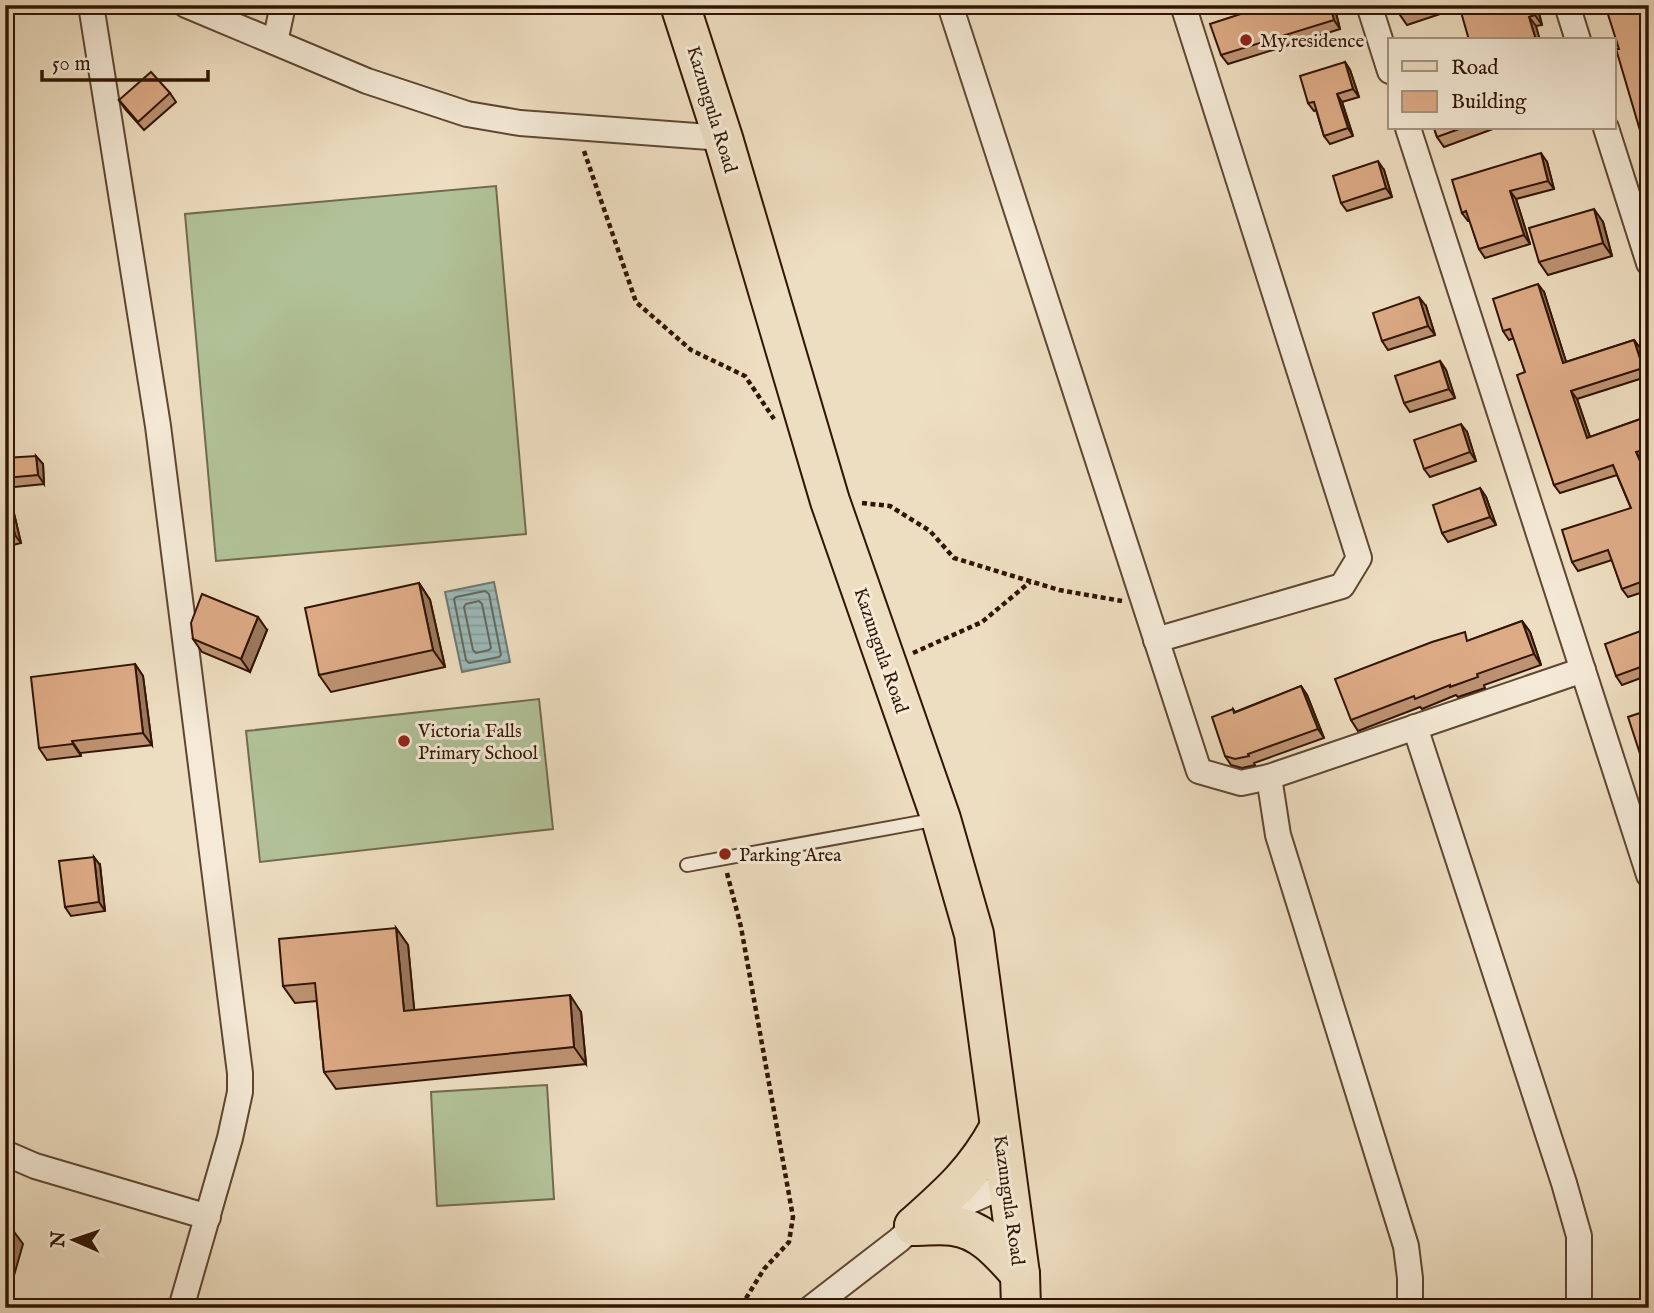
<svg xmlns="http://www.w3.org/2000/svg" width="1654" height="1313" font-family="'IM FELL English',serif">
  <defs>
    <pattern id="water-rules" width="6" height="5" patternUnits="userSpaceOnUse" patternTransform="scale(1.75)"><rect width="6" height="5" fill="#9bbbba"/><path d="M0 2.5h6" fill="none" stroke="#86a09e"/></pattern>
  </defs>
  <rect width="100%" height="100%" fill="#eedec1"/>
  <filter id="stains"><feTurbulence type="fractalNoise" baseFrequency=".00286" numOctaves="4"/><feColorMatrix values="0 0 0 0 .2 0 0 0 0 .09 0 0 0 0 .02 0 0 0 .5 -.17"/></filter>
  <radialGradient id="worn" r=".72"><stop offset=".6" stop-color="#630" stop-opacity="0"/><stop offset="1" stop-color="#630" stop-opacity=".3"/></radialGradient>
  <g fill="#b2c298" stroke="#726b4e" stroke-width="2">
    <path d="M496,186L526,534L216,561L185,214Z"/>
    <path d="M539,699L553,829L260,862L246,731Z"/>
    <path d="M547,1085L554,1199L437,1206L431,1092Z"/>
  </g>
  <path fill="url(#water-rules)" stroke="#717871" stroke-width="2" d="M494,582L510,662L462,672L445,592Z"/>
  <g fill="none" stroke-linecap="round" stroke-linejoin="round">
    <g stroke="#66685e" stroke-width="2">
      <path d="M485,591L489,594L501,655L499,657L469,663L466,660L454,599L456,597Z"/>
      <path d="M479,601L482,604L491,648L489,650L476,653L473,650L464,607L466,604Z"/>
    </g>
    <defs>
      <path id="lane" d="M687,865L938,819"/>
      <g id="street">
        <path d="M91,5L158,426L240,1073V1092L230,1138L181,1308"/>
        <path d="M186,5L367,81L467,114L520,123L723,138"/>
        <path d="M950,5L1199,771L1241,783L1269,777L1583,670"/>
        <path d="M1369,5L1390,71"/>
        <path d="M1567,5L1578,40"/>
        <path d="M275,42L283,5"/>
        <path d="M1408,128L1649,875"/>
        <path d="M1606,128L1649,263"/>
        <path d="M1156,640L1342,586L1359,558L1183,5"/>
        <path d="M1415,727L1564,1183L1579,1236V1308"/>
        <path d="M1269,777L1278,835L1406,1246L1410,1278V1308"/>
        <path d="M5,1153L35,1166L208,1217"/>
        <path d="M811,1308L899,1240L914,1226L1008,1184"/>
      </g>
      <g id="primary">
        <path d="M680,5L723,138L830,501L941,819L974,934L1020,1274L1021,1308"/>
        <path d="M914,1226C950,1194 976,1171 999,1128"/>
        <path d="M914,1226C927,1226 941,1224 953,1226C982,1229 1002,1254 1020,1274"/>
      </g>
    </defs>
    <use href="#lane" stroke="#604632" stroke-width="16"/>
    <use href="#street" stroke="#604632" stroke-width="28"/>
    <use href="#primary" stroke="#311403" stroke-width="42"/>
    <g stroke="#311403" stroke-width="4.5" stroke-dasharray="5 3.5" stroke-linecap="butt">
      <path d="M584,151L636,302L691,350L745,376L774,419"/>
      <path d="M862,503L890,506L930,531L954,558L1059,590L1122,601"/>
      <path d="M913,653L982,622L1030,582"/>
      <path d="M727,873L741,927L793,1217L789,1242L764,1269L740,1308"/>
    </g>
    <use href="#lane" stroke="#f4ead7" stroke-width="12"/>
    <use href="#street" stroke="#f4ead7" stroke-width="24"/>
    <use href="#primary" stroke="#eedec1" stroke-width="38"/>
  </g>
  <g fill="#be9373" stroke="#311403" stroke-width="2">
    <path d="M1334,5L1340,29L1228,64L1221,55L1259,8L1261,11Z"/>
    <path d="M1396,5H1454L1455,9L1407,25L1398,12Z"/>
    <path d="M1459,5H1537L1542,25L1536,26Z"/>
    <path d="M1345,62L1350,70L1359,97L1342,102L1353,136L1330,144L1324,136L1316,110L1314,111L1308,103Z"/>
    <path d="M170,93L176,102L144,130L125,109L119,100Z"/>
    <path d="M1434,128H1493V129L1444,147L1437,137Z"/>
    <path d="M1547,162L1554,189L1516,199L1530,244L1485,258L1479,249L1470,221H1468L1462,213Z"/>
    <path d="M1384,170L1392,197L1347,211L1341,203Z"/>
    <path d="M5,199L10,205L13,261L5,262Z"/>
    <path d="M1603,222L1612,256L1548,275L1539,262Z"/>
    <path d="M1544,292L1566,362L1634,340L1640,348L1649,376L1577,399L1590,437L1649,416V459L1642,461L1649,476V590L1628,597L1622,589L1612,560L1578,571L1572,562L1631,508L1617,475L1560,493L1554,485L1525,372L1514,338L1509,340L1503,331Z"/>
    <path d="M1426,306L1435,335L1388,350L1382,341Z"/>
    <path d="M1440,361L1446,370L1455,398L1410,412L1404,403Z"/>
    <path d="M1467,432L1476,461L1430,477L1424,469Z"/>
    <path d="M5,458L43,464L44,484L5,488Z"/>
    <path d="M1480,488L1486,497L1496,525L1448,542L1442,533Z"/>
    <path d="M5,496L12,505L21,543L5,547Z"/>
    <path d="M419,583L430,600L445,667L331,692L319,675Z"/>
    <path d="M1522,621L1530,632L1541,665L1484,685L1485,688L1458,697L1456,695L1422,709L1420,707L1358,731L1351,720L1470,640Z"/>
    <path d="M1649,628V675L1622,685L1616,676Z"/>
    <path d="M267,630L250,672L202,652L193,639Z"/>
    <path d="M135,664L143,676L152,745L80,753L81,756L47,760L39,748Z"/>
    <path d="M1301,686L1307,695L1324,738L1254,763L1255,765L1242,768L1231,765L1225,756L1233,709L1235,712Z"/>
    <path d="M100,865L105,911L71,916L65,907Z"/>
    <path d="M396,928L408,945L414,1010L581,1012L586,1064L336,1089L324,1072L317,1001L295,1003L283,986Z"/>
  </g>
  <g fill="#9b785e" stroke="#311403" stroke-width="2">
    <path d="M1330,5H1334L1340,29L1334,20Z"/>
    <path d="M1533,5H1537L1542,25L1535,15Z"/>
    <path d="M1529,17L1536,26L1540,40H1536Z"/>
    <path d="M1345,62L1350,70L1359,97L1353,89Z"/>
    <path d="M1337,94L1342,102L1353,136L1348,128Z"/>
    <path d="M1541,153L1547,162L1554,189L1548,181Z"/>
    <path d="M1378,161L1384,170L1392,197L1386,188Z"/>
    <path d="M1510,191L1516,199L1530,244L1524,235Z"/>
    <path d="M5,199L10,205L13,261L5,251Z"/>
    <path d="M1594,209L1603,222L1612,256L1603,243Z"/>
    <path d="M1538,284L1544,292L1569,371L1563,363Z"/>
    <path d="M1419,297L1426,306L1435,335L1428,326Z"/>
    <path d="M1634,340L1640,348L1649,376L1643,368Z"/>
    <path d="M1440,361L1446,370L1455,398L1449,389Z"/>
    <path d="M5,362L6,363L8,391L5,387Z"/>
    <path d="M1571,391L1577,399L1593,446L1587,438Z"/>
    <path d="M1461,424L1467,432L1476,461L1470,452Z"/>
    <path d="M1636,452L1642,461L1649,476V482Z"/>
    <path d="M36,456L43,464L44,484L38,475Z"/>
    <path d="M1480,488L1486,497L1496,525L1490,517Z"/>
    <path d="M6,496L12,505L21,543L15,535Z"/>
    <path d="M419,583L430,600L445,667L433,650Z"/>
    <path d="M258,617L267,630L250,672L241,659Z"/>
    <path d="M1522,621L1530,632L1541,665L1534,654Z"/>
    <path d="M135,664L143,676L152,745L143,733Z"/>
    <path d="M1301,686L1307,695L1324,738L1318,729Z"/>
    <path d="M72,741L80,753L81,756L73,744Z"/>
    <path d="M94,857L100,865L105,911L99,902Z"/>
    <path d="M396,928L408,945L416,1028L404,1011Z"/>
    <path d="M570,995L581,1012L586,1064L574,1047Z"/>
    <path d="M12,1229L23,1244L5,1307V1253Z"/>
  </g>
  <g fill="#ddab86" stroke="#311403" stroke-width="2">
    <path d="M1280,5H1330L1334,20L1221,55L1210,24L1259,8L1260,11Z"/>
    <path d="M1396,5H1419L1398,12Z"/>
    <path d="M1459,5H1533L1535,15L1529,17L1536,40H1469Z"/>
    <path d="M1605,5H1649V161L1616,49H1619Z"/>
    <path d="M1345,62L1353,89L1337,94L1348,128L1324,136L1314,102L1308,103L1300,76Z"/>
    <path d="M151,72L170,93L138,122L119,100Z"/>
    <path d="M1434,128H1462L1437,137Z"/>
    <path d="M1541,153L1548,181L1510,191L1524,235L1479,249L1466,211L1462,213L1452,180Z"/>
    <path d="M1378,161L1386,188L1341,203L1333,176Z"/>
    <path d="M1594,209L1603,243L1539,262L1529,228Z"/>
    <path d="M1538,284L1563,363L1634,340L1643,368L1571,391L1587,438L1649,416V449L1636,452L1649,482V579L1622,589L1608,550L1572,562L1562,530L1631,508L1613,465L1554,485L1517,375L1525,372L1510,329L1503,331L1493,299Z"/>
    <path d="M1419,297L1428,326L1382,341L1373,313Z"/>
    <path d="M1440,361L1449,389L1404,403L1395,376Z"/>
    <path d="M1461,424L1470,452L1424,469L1414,440Z"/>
    <path d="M36,456L38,475L5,478V458Z"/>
    <path d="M1480,488L1490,517L1442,533L1433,505Z"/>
    <path d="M5,496L15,535L5,537Z"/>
    <path d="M419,583L433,650L319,675L305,608Z"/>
    <path d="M202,594L258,617L241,659L193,639L191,623Z"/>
    <path d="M1522,621L1534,654L1477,674L1478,677L1450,687V685L1415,699L1414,696L1351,720L1335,679L1432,642L1465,632L1467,641Z"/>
    <path d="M1649,628V664L1616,676L1605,644Z"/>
    <path d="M135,664L143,733L72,741L73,744L39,748L31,677Z"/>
    <path d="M1301,686L1318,729L1248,754L1249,756L1235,759L1225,756L1212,717L1233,709L1234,713Z"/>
    <path d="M1649,710V792L1640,768L1644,766L1628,717Z"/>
    <path d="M94,857L99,902L65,907L59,861Z"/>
    <path d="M396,928L404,1011L570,995L574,1047L324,1072L315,983L283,986L279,939Z"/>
    <path d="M5,1227L12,1229L5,1253Z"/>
  </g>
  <g fill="#8f2418" stroke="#f4ead7" stroke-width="2.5">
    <circle cx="1246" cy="40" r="7"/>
    <circle cx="404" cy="741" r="7"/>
    <circle cx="725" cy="854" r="7"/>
  </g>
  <g text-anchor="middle" stroke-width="6" stroke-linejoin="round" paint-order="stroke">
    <g font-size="19" fill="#311403" stroke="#f4ead7" text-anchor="start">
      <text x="1260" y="47">My residence</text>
      <text x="418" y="737">Victoria Falls<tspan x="418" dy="22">Primary School</tspan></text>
      <text x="739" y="861">Parking Area</text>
    </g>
    <g font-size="19" fill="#311403" stroke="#f4ead7">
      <text transform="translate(713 109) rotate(73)" y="7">Kazungula Road</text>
      <text transform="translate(882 650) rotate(71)" y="7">Kazungula Road</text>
      <text transform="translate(1010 1200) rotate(82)" y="7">Kazungula Road</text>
    </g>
  </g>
  <rect width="1654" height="1313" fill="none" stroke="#eedec1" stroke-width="28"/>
  <rect x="7" y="7" width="1640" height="1299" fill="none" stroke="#311403" stroke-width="3.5"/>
  <rect x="14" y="14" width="1626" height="1285" fill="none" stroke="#311403" stroke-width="2"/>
  <rect x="1388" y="38" width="228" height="91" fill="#f4ead7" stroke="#a69482" stroke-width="2"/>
  <rect x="1402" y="61" width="35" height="10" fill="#eedec1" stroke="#a69482" stroke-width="2"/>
  <text x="1451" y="74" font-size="21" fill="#311403">Road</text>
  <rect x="1402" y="91" width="35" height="21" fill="#ddab86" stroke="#a69482" stroke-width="2"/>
  <text x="1451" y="108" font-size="21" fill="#311403">Building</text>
  <g transform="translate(74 1240) rotate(272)" stroke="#f4ead7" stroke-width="5" paint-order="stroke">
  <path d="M0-5L12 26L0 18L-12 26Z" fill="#311403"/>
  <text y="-10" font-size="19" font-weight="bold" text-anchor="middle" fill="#311403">N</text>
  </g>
  <path d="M42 70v10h166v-10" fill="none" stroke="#311403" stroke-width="3.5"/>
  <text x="52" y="70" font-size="21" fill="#311403" stroke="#f4ead7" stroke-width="5" paint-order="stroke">50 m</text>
  <rect width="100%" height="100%" filter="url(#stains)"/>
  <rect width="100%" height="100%" fill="url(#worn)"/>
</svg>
